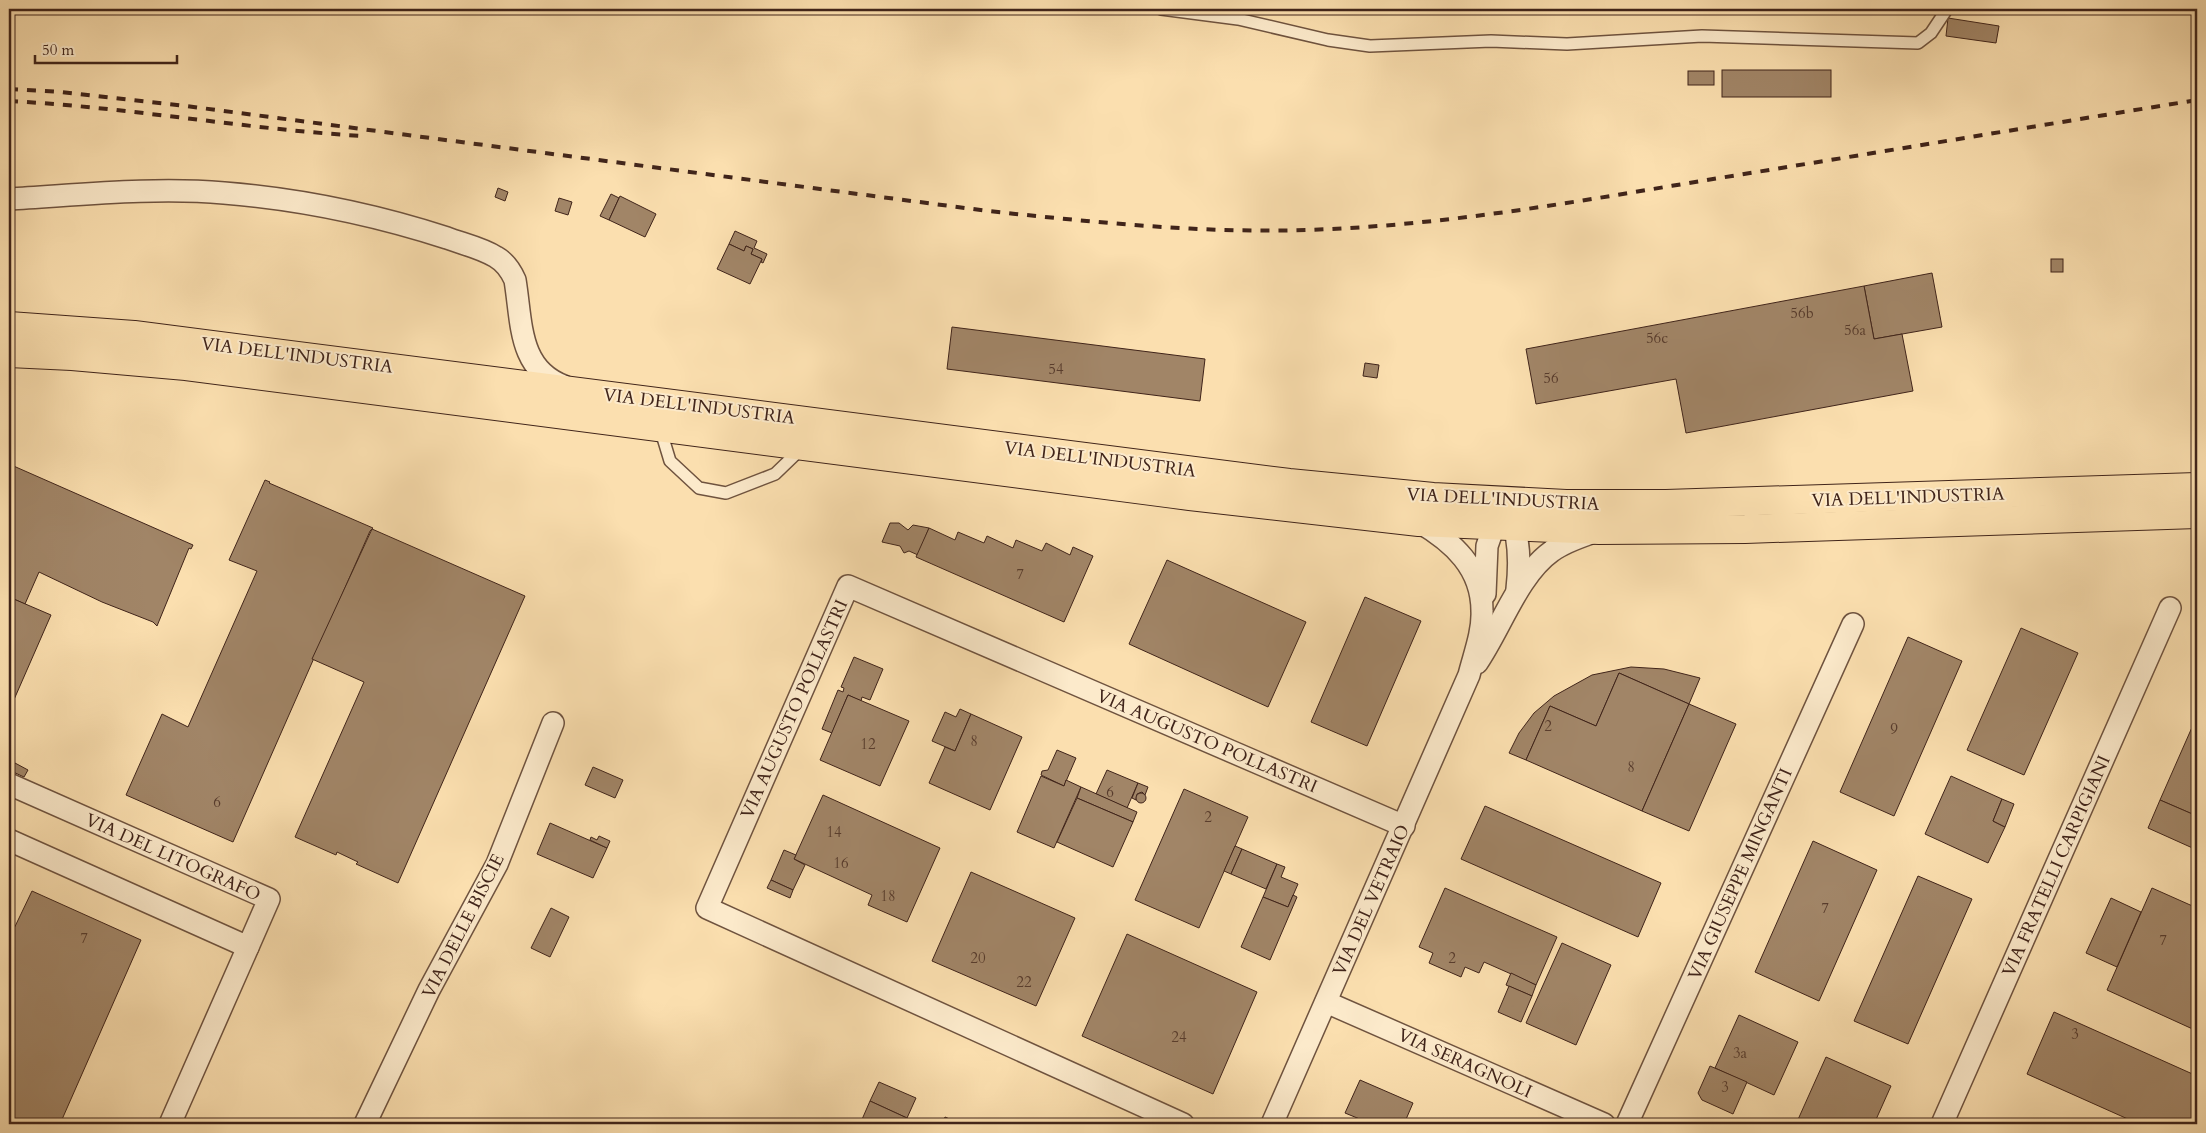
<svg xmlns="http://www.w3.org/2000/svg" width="2206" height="1133" font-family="Cardo,serif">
  <rect width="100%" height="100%" fill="#fbdfaf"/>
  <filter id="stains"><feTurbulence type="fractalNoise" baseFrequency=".004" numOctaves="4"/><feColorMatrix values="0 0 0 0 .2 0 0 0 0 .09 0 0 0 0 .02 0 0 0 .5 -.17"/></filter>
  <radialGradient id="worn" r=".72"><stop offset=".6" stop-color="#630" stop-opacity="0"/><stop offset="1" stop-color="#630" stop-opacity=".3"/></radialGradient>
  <g fill="#a18567" stroke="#40241a">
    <path d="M1948,18L1999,26L1996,43L1946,36Z"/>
    <rect x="1722" y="70" width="109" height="27"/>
    <rect x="1688" y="71" width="26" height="14"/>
    <path d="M498,188L508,192L505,201L495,197Z"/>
    <path d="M611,194L619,198L609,220L600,216Z"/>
    <path d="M620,196L656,214L645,237L609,220Z"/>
    <path d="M559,198L572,202L568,215L555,211Z"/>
    <path d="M735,231L757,241L754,248L767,254L763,263L761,262L762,259L751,254L753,249L746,246L744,251L729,244Z"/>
    <path d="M729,244L744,251L746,246L753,249L751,254L762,259L750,284L717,269Z"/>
    <rect x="2051" y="259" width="12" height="13"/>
    <path d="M1932,273L1942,327L1874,339L1864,286Z"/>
    <path d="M1864,286L1874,339L1902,334L1913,391L1686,433L1676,379L1536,404L1526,349Z"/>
    <path d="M952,327L1205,359L1200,401L947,369Z"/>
    <path d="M1365,363L1379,365L1377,378L1363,376Z"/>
    <path d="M9,464L193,545L191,549L189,548L157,626L153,622L102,602L39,572L25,604L9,597V586L13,577L9,576Z"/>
    <path d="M265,480L270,482L269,483L373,528L370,531L233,842L126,795L162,714L188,727L257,571L229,560Z"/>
    <path d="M890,523H899L908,530L913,525L929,528L918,555L909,551L904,553L900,546L882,542Z"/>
    <path d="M929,528L955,540L958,532L984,543L987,536L1013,548L1016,540L1042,551L1046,543L1070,555L1073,547L1093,556L1064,622L916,557Z"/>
    <path d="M372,529L525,596L398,883L356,864L358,862L337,852L336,855L295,837L364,682L312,659Z"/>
    <path d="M1167,560L1306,622L1268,707L1129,644Z"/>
    <path d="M9,597L51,615L9,711Z"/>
    <path d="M1365,597L1421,621L1367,746L1311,722Z"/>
    <path d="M2021,628L2078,653L2024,775L1967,750Z"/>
    <path d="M1908,637L1962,661L1894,816L1840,792Z"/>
    <path d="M854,657L883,669L870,700L862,697L861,701L848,695L832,733L822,729L838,690L843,692L844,688L841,687Z"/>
    <path d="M1631,667L1664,669L1700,678L1689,704L1619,673L1596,726L1550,706L1526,760L1509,753L1519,733L1534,713L1554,696L1592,675Z"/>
    <path d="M1619,673L1689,704L1642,811L1526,760L1550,706L1596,726Z"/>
    <path d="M848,695L909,721L880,786L820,760Z"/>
    <path d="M1689,704L1736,724L1689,831L1642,811Z"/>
    <path d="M960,709L971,714L955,751L932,741L945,712L956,717Z"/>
    <path d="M971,714L1022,737L990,810L929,783L945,747L955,751Z"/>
    <path d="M2197,716V816L2160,800Z"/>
    <path d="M1057,750L1076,758L1064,786L1041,775L1042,771L1048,770Z"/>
    <path d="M15,763L28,770L24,777L11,771Z"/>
    <path d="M593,767L623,780L615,798L585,785Z"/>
    <path d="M1107,770L1138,783L1127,808L1096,794Z"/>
    <path d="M1041,776L1064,786L1066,780L1081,787L1054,848L1017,832Z"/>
    <path d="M1951,776L2002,799L1993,821L2005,827L1988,863L1925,834Z"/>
    <path d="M1138,783L1148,787L1145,795L1142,792L1137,794L1136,800L1132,798Z"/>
    <path d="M1081,787L1137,812L1133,822L1077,798Z"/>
    <path d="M1184,789L1248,817L1199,928L1135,900Z"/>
    <circle cx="1141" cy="798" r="5"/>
    <path d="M823,795L940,848L907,922L868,905L872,895L794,859Z"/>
    <path d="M1077,798L1133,822L1113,867L1057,842Z"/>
    <path d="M2002,799L2014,804L2005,827L1993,821Z"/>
    <path d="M2160,800L2197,816V850L2148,828Z"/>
    <path d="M1485,806L1661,883L1638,937L1461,859Z"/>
    <path d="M550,823L607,848L593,878L537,854Z"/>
    <path d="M599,836L610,841L607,848L590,840L591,837L597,840Z"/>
    <path d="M1813,841L1877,870L1819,1001L1755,972Z"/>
    <path d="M1235,846L1242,849L1231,874L1224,871Z"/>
    <path d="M1242,849L1277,864L1266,889L1231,874Z"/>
    <path d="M784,850L796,855L794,859L805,865L793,890L771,880Z"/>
    <path d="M1277,864L1285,867L1281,877L1298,884L1288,907L1263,897Z"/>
    <path d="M971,872L1075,918L1036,1006L932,961Z"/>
    <path d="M1918,876L1972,899L1908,1044L1854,1021Z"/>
    <path d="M771,880L793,890L790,898L767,888Z"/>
    <path d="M1445,888L1557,937L1536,985L1484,962L1479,973L1465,967L1461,977L1429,963L1433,953L1419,947Z"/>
    <path d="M2152,888L2197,908V1031L2107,990Z"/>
    <path d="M32,891L141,940L60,1124H24L9,1117V939Z"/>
    <path d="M1293,895L1297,897L1270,960L1241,947L1263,897L1288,907Z"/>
    <path d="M2111,898L2141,912L2117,967L2086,953Z"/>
    <path d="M551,908L569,917L550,957L531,948Z"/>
    <path d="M1127,934L1257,992L1213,1094L1082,1036Z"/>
    <path d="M1562,943L1611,965L1576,1045L1526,1023Z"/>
    <path d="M1511,973L1536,985L1532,996L1506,985Z"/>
    <path d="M1509,986L1532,996L1521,1022L1498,1012Z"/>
    <path d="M2054,1012L2197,1076V1124H2139L2027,1074Z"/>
    <path d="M1739,1015L1798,1042L1774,1095L1715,1068Z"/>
    <path d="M1826,1057L1891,1086L1874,1124H1796Z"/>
    <path d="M1710,1066L1747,1082L1733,1114L1702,1100L1698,1093Z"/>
    <path d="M1360,1080L1413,1103L1404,1124H1372L1345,1113Z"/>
    <path d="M879,1082L916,1098L907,1118L870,1101Z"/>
    <path d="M870,1101L907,1118L904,1124H860Z"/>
    <path d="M945,1117L961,1124H942Z"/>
    <path d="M907,1118L922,1124H904Z"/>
  </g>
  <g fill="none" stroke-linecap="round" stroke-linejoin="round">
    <defs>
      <g id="lane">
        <path d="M1161,9L1238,19L1328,40L1370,46L1491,41L1567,44L1702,36L1918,43L1931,33L1947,9"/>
        <path d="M660,428L670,461L699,488L726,493L775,474L802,448"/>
      </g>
      <g id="street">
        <path d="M9,199C80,195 153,187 224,193C299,199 376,215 447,238C463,244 482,248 496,257C505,262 511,271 515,280C522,322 518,369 564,386"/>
        <path d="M1510,513C1520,538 1520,563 1517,589"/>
        <path d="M1485,594L1487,546L1499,512"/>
        <path d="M1477,663C1501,628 1518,575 1552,551C1564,542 1580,537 1594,532"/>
        <path d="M9,784L269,899L248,947L9,840"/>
        <path d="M1326,1002L1604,1124"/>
        <path d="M170,1124L248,947"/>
        <path d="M365,1124L429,990L497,864L553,723"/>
        <path d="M1183,1124L707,908L848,586L1404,826"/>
        <path d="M1272,1124L1469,675C1474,655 1483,632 1482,611C1482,568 1453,542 1419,522"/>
        <path d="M1627,1124L1853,624"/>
        <path d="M1942,1124L2170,608"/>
      </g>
      <g id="primary">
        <path d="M9,326L134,335L1289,483L1433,497L1566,504H1666L2197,487"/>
        <path d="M9,353L72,356L186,366L1190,496L1419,522L1599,530L1745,529L2197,514"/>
      </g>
    </defs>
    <use href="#lane" stroke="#6f533f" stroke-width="14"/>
    <use href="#street" stroke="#6f533f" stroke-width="24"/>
    <use href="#primary" stroke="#40241a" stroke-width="30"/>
    <use href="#lane" stroke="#fceacb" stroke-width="11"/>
    <use href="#street" stroke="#fceacb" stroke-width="21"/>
    <use href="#primary" stroke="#fbdfaf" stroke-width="28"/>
    <g stroke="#40241a" stroke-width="4" stroke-dasharray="9 9" stroke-linecap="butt">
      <path d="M9,89L61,92L186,106L988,211C1102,223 1216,235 1331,229C1459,223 1586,200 1713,179C1875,153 2036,126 2197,100"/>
      <path d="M9,101C127,107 244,129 362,136"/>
    </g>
  </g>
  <g text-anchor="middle" stroke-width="4" stroke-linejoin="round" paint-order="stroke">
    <g font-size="15" fill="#583c2d">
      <text x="1802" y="318">56b</text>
      <text x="1855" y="335">56a</text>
      <text x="1657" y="343">56c</text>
      <text x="1056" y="374">54</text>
      <text x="1551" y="383">56</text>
      <text x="1020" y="579">7</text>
      <text x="1548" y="731">2</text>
      <text x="1894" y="734">9</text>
      <text x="974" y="746">8</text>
      <text x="868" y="749">12</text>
      <text x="1631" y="772">8</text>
      <text x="1110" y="797">6</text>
      <text x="217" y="807">6</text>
      <text x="1208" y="822">2</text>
      <text x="834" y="837">14</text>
      <text x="841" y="868">16</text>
      <text x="888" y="901">18</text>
      <text x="1825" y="913">7</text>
      <text x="84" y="943">7</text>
      <text x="2163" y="945">7</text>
      <text x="978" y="963">20</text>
      <text x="1452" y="963">2</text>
      <text x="1024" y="987">22</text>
      <text x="2075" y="1039">3</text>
      <text x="1179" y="1042">24</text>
      <text x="1740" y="1058">3a</text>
      <text x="1725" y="1092">3</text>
    </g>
    <g font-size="18" fill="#40241a" stroke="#fceacb">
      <text transform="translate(297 355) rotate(7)" y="6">VIA DELL'INDUSTRIA</text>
      <text transform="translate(699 406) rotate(7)" y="6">VIA DELL'INDUSTRIA</text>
      <text transform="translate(1100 459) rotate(7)" y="6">VIA DELL'INDUSTRIA</text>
      <text transform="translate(1908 497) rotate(-2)" y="6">VIA DELL'INDUSTRIA</text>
      <text transform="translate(1503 499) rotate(3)" y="6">VIA DELL'INDUSTRIA</text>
      <text transform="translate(794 709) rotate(-66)" y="6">VIA AUGUSTO POLLASTRI</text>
      <text transform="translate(1207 741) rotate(23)" y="6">VIA AUGUSTO POLLASTRI</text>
      <text transform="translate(173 857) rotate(24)" y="6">VIA DEL LITOGRAFO</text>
      <text transform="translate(2056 866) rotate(-66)" y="6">VIA FRATELLI CARPIGIANI</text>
      <text transform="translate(1740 874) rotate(-66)" y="6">VIA GIUSEPPE MINGANTI</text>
      <text transform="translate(1371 900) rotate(-66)" y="6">VIA DEL VETRAIO</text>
      <text transform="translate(463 926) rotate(-63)" y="6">VIA DELLE BISCIE</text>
      <text transform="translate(1465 1063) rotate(24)" y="6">VIA SERAGNOLI</text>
    </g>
  </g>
  <rect width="2206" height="1133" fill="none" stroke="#fbdfaf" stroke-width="30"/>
  <rect x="10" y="10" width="2186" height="1113" fill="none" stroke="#40241a" stroke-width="2.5"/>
  <rect x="15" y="15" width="2176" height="1103" fill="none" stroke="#40241a"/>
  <path d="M35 55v8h142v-8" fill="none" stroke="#40241a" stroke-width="2.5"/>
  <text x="42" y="55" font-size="15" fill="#40241a" stroke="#fceacb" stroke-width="4" paint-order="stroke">50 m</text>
  <rect width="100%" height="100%" filter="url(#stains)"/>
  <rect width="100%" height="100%" fill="url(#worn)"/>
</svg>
